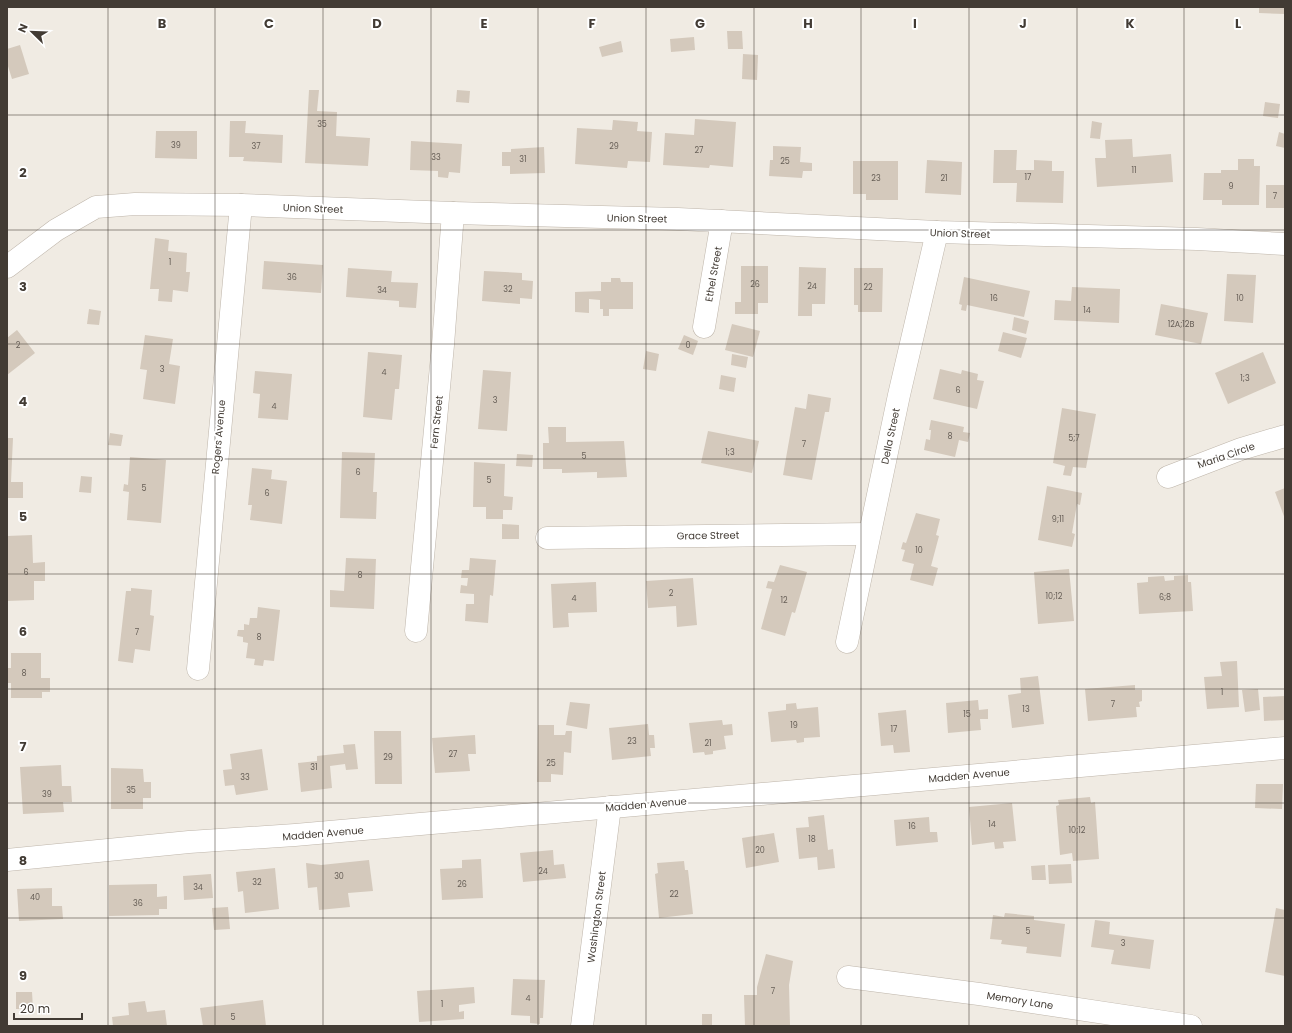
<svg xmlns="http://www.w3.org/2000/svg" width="1292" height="1033" font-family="Poppins,sans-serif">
  <rect width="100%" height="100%" fill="#f0ebe3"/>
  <g fill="#d4c9bc">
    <path d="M1259,7H1285V14L1259,13Z"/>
    <path d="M727,31H742L743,49H728Z"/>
    <path d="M694,37L695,50L671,52L670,39Z"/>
    <path d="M621,41L623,52L602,57L599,47Z"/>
    <path d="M20,45L29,74L12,79L7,63V49Z"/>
    <path d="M743,54L758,55L757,80L742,79Z"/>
    <path d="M309,90H319L317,111L337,112L336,136L370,138L368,166L305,163Z"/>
    <path d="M457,90L470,91L469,103L456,102Z"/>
    <path d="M1265,102L1280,104L1278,118L1263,116Z"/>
    <path d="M695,119L736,122L733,167L710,165L709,168L663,165L665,133L694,135Z"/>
    <path d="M613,120L638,122L637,131L652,132L650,162L628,161L627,168L575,164L577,128L612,130Z"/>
    <path d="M230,121H246L245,133L283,135L282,163L243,161L244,157H229Z"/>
    <path d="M1092,121L1102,123L1100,139L1090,138Z"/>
    <path d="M156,131H197V159L155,158Z"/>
    <path d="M1279,132L1285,134V148L1276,146Z"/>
    <path d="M1132,139L1133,157L1171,154L1173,182L1097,187L1095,158H1106L1105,140Z"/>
    <path d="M411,141L462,144L460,173L449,172L448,178L438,177V171L410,170Z"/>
    <path d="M773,146L801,147L800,162L812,163V171H803L802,178L769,176L770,160H773Z"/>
    <path d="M544,147L545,173L510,174V166H502V152H511V149Z"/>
    <path d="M994,150H1017L1016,170H1034V160L1052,161V171H1064L1063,203L1016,202L1017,183H993Z"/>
    <path d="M1238,159H1254V166H1260L1259,205H1222V200H1203L1204,173H1221V170H1238Z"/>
    <path d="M927,160L962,162L961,195L925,193Z"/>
    <path d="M853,161H898V200H866V194H853Z"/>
    <rect x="1266" y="185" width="19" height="23"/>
    <path d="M155,238L169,240L168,251L187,253L186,272H190L188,292L173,290L172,302L158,301L159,289H150Z"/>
    <path d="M264,261L323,265L321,293L262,289Z"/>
    <path d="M741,266H768V303H758V314H735V302H741Z"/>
    <path d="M799,267L826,268L825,304H812V316H798Z"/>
    <path d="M348,268L392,271L391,282L418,283L416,308L399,307V301L346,297Z"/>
    <path d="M854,268H883L882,312H858V305H854Z"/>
    <path d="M484,271L522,273V280L533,281L532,299L520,298V304L482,301Z"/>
    <path d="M1227,274L1256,275L1253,323L1224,321Z"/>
    <path d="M964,277L1030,291L1024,317L967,305L966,311L961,310L962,305L959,304Z"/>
    <path d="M611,278H620L621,282H633V309H609V316H603V309H600V300L589,299V313L575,312V292L601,291V282H611Z"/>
    <path d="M1072,287L1120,289L1119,323L1054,320L1055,300L1071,301Z"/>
    <path d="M1161,304L1208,313L1201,344L1155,335Z"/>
    <path d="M89,309L101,311L99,325L87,324Z"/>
    <path d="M1014,317L1029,321L1026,334L1012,330Z"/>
    <path d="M732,324L760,331L753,357L725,350Z"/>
    <path d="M17,330L35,353L7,375V338Z"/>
    <path d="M1003,332L1027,338L1021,358L998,351Z"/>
    <path d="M145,335L173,339L169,364L180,366L175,404L143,399L147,370L140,369Z"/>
    <path d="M684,335L698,341L693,355L678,349Z"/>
    <path d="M646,351L659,354L656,371L643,369Z"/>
    <path d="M368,352L402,355L399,389H395L392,420L363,417Z"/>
    <path d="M1263,352L1276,383L1228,404L1215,373Z"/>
    <path d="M732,354L748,357L746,368L731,365Z"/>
    <path d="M940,369L961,374L962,370L978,374L977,380L984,381L977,409L933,399Z"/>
    <path d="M483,370L511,372L507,431L478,429Z"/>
    <path d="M255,371L292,374L288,420L258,418L260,394L253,393Z"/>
    <path d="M721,375L736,378L734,392L719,389Z"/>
    <path d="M808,394L831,398L829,412H825L812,480L783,475L795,407L806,409Z"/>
    <path d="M1062,408L1096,414L1086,468L1073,467L1071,476L1063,475L1065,466L1053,463Z"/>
    <path d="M931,420L964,427L963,432L970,433L968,442L959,440L955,457L924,450L926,439L930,440L931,430H929Z"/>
    <path d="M548,427H566V442L624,441L627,477L597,478V472L562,473V469H543V443H549Z"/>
    <path d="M708,431L759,441L752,473L701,463Z"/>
    <path d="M110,433L123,435L121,446L108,445Z"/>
    <path d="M7,438H13L11,482H23V498H7Z"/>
    <path d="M342,452L375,453L373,492H377L376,519L340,518Z"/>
    <path d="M517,454L533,455L532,467L516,466Z"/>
    <path d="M130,457L166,460L161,523L127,520L129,492L123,491L124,484L128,485Z"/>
    <path d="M474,462L505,464L504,496L513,497L512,510H503V519H486V507H473Z"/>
    <path d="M252,468L272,470L271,479L287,481L282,524L250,520L252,505H248Z"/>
    <path d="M81,476L92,477L91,493L79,492Z"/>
    <path d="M1047,486L1082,493L1080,505L1077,504L1072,533L1075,534L1072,547L1038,540Z"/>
    <path d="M1285,488V519L1275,492Z"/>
    <path d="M916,513L940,519L936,535L939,536L931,566L938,568L933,586L910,580L914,564L902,561L905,550L901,549L903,542L906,543Z"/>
    <path d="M502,524L519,525V539H502Z"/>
    <path d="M32,535L33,563L45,562V581H34V600L7,601V536Z"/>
    <path d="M346,558L376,559L374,609L330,607V590L344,591Z"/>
    <path d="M470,558L496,560L493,596L490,595L488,623L465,621L466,604H474V594L460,593L461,585L467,586L468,578H461L462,570H469Z"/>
    <path d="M780,565L807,572L795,613L792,612L785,636L761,629L772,589L766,588L768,581L774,582Z"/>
    <path d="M1069,569L1074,621L1038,624L1034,572Z"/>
    <path d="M1188,575V582H1191L1193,611L1139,614L1137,583L1148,582V577L1164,576L1165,581L1174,580V576Z"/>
    <path d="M693,578L697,625L677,627L676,606L648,608L646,581Z"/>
    <path d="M596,582L597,612L568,613L569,627L553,628L551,584Z"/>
    <path d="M131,588L152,590L150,615L154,616L150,651L135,649L133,663L118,661L126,591H131Z"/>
    <path d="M258,607L280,610L274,661L264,660L263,666L254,665L255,659L246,658L248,643L243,642V637L237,636L238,630H244V624L249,625L250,618H257Z"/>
    <path d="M11,653H41V678H50V692H42V698H11V683H7V668H11Z"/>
    <path d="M1237,661L1239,707L1207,709L1204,677L1222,676L1220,662Z"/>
    <path d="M1038,676L1044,724L1012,728L1008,695L1021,693L1020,678Z"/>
    <path d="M1135,685V690H1142V701L1139,702L1140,707H1136L1137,717L1088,721L1085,689Z"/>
    <path d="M1258,689L1260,710L1245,712L1242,690Z"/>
    <path d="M1285,696V720L1264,721L1263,697Z"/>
    <path d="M978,700L979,710L988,709V719H980L981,730L948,733L946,703Z"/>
    <path d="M570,702L590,704L587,729L566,725Z"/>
    <path d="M796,703L797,709L818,707L820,737L804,738V742L797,743L796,740L771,742L768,712L786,710V704Z"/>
    <path d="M906,710L910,752L894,753L893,745L881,746L878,713Z"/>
    <path d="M722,720L723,725L732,724L733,735L724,736L726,749L713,751V754L705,755L704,752L693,753L689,723Z"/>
    <path d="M648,724L649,735H654L655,748H650L651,756L612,760L609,728Z"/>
    <path d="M538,725H554V735H565L566,731H572L571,753L564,752L563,775L551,774V782H537Z"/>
    <path d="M374,731H401L402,784H375Z"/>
    <path d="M475,735L476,754H468L470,771L435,773L432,738Z"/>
    <path d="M355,744L358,769L346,770L345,764L330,766L332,788L301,792L298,763L317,761V756L344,753L343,745Z"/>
    <path d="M262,749L268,790L236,795L234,785L225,786L223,770L232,769L230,754Z"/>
    <path d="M61,765L62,786H71L72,802H63L64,812L23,814L20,767Z"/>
    <path d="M111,768L143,769L144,782H151V798H143V809H111Z"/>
    <path d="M1256,784H1283L1282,809L1255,808Z"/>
    <path d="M1090,797L1091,803L1095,802L1099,859L1073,861L1072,853L1060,855L1056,806L1059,805L1058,800Z"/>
    <path d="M1012,803L1016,841L1003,842L1004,848L995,849L994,842L972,845L969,807Z"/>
    <path d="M824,815L828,850L833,849L835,868L818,870L817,857L799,859L796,828L809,827L808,817Z"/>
    <path d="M929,817L930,832H937L938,842L896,846L894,820Z"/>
    <path d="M774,833L779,862L746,868L742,838Z"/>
    <path d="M553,850L554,865L564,864L566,878L523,882L520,853Z"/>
    <path d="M481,859L483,898L442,900L440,869L462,868V860Z"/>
    <path d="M369,860L373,891L348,893L350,907L319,910L317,887L308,888L306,863L321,865Z"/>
    <path d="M684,861L685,870H688L693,914L659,918L655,874L658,873L657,863Z"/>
    <path d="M1071,864L1072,883L1049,884L1048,865Z"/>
    <path d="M1045,865L1046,880H1032L1031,866Z"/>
    <path d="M275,868L279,909L245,913L243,891L238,892L236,872Z"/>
    <path d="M211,874L213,898L184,900L183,876Z"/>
    <path d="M157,884V897L167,896V909H159V915L109,916V885Z"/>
    <path d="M52,888V906H62L63,919L19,921L17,889Z"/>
    <path d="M228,907L230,929L214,930L212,908Z"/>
    <path d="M1276,908L1285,910V976L1265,972Z"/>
    <path d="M1005,913L1034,916V920L1065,924L1061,957L1026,953L1027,947L1001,944L1002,940L990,939L993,915L1004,917Z"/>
    <path d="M1095,920L1110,922L1109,934L1154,940L1150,969L1111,964L1114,950L1091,947Z"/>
    <path d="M766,954L793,961L789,985L790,1025L745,1026L744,995H757V987Z"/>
    <path d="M513,979L545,980L543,1018H540V1024L530,1023V1016L511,1015Z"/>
    <path d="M474,987L475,1003L459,1005V1012L464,1011V1019L419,1022L417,991Z"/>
    <path d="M16,992H32L33,1009H16Z"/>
    <path d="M263,1000L266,1026H203L200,1008Z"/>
    <path d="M145,1001L147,1012L165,1010L167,1026H113L112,1017L129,1015L128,1003Z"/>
    <rect x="702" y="1014" width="10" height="12"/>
  </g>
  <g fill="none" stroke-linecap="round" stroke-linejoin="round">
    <defs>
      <g id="minor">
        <path d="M7,267L56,230L96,207L135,204L241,205L453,213L678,219L937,232L1197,239L1285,244"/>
        <path d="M704,327L722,221"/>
        <path d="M1168,477L1241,449L1285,436"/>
        <path d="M547,538L869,534"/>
        <path d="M416,631L443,345L453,213"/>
        <path d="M847,642L899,395L937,232"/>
        <path d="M198,669L241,205"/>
        <path d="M7,860L189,842L295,835L1285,748"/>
        <path d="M848,977L979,994L1191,1026"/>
        <path d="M582,1026L610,807"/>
      </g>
    </defs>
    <use href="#minor" stroke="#beb5aa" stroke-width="23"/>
    <use href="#minor" stroke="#fff" stroke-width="22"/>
  </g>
  <path fill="none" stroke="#423b34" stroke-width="1" stroke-opacity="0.55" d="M108,7V1026M215,7V1026M323,7V1026M431,7V1026M538,7V1026M646,7V1026M754,7V1026M861,7V1026M969,7V1026M1077,7V1026M1184,7V1026M7,115H1285M7,230H1285M7,344H1285M7,459H1285M7,574H1285M7,689H1285M7,803H1285M7,918H1285"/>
  <g text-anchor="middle" stroke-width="4" stroke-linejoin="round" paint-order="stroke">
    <g font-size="8" fill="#665e56">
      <text x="322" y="127">35</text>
      <text x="176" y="148">39</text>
      <text x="256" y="149">37</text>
      <text x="614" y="149">29</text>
      <text x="699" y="153">27</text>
      <text x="436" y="160">33</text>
      <text x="523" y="162">31</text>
      <text x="785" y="164">25</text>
      <text x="1134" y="173">11</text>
      <text x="1028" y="180">17</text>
      <text x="876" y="181">23</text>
      <text x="944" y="181">21</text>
      <text x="1231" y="189">9</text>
      <text x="1275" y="199">7</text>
      <text x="170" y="265">1</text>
      <text x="292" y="280">36</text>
      <text x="755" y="287">26</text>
      <text x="812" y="289">24</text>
      <text x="868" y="290">22</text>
      <text x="508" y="292">32</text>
      <text x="382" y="293">34</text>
      <text x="994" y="301">16</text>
      <text x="1240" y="301">10</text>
      <text x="1087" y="313">14</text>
      <text x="1181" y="327">12A;12B</text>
      <text x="18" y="348">2</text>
      <text x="688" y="348">0</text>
      <text x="162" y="372">3</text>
      <text x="384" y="375">4</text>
      <text x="1245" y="381">1;3</text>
      <text x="958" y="393">6</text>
      <text x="495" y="403">3</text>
      <text x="274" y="409">4</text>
      <text x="950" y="439">8</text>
      <text x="1074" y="441">5;7</text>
      <text x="804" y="447">7</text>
      <text x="730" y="455">1;3</text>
      <text x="584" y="459">5</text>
      <text x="358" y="475">6</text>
      <text x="489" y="483">5</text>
      <text x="144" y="491">5</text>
      <text x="267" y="496">6</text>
      <text x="1058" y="522">9;11</text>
      <text x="919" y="553">10</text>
      <text x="26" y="575">6</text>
      <text x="360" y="578">8</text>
      <text x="671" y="596">2</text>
      <text x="1054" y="599">10;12</text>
      <text x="1165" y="600">6;8</text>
      <text x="574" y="601">4</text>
      <text x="784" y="603">12</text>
      <text x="137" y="635">7</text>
      <text x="259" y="640">8</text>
      <text x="24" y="676">8</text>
      <text x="1222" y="695">1</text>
      <text x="1113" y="707">7</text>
      <text x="1026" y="712">13</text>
      <text x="967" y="717">15</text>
      <text x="794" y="728">19</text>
      <text x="894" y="732">17</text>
      <text x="632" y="744">23</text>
      <text x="708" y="746">21</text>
      <text x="453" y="757">27</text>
      <text x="388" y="760">29</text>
      <text x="551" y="766">25</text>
      <text x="314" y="770">31</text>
      <text x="245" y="780">33</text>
      <text x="131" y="793">35</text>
      <text x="47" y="797">39</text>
      <text x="992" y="827">14</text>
      <text x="912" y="829">16</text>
      <text x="1077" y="833">10;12</text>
      <text x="812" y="842">18</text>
      <text x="760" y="853">20</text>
      <text x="543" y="874">24</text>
      <text x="339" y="879">30</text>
      <text x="257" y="885">32</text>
      <text x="462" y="887">26</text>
      <text x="198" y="890">34</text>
      <text x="674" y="897">22</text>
      <text x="35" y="900">40</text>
      <text x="138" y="906">36</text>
      <text x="1028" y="934">5</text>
      <text x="1123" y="946">3</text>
      <text x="773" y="994">7</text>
      <text x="528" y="1001">4</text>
      <text x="442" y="1007">1</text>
      <text x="233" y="1020">5</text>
    </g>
    <g font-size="10" fill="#423b34" stroke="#fff">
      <text transform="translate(313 208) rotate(2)" y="4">Union Street</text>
      <text transform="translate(637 218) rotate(1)" y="4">Union Street</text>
      <text transform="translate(960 233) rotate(2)" y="4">Union Street</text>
      <text transform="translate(713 274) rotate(-80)" y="4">Ethel Street</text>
      <text transform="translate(436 422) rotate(-84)" y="4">Fern Street</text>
      <text transform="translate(890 436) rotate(-78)" y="4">Della Street</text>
      <text transform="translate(218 437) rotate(-85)" y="4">Rogers Avenue</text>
      <text transform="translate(1226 455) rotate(-19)" y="4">Maria Circle</text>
      <text transform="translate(708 535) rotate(-1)" y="4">Grace Street</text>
      <text transform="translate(969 775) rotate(-5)" y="4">Madden Avenue</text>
      <text transform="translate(646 804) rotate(-5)" y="4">Madden Avenue</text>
      <text transform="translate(323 833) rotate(-5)" y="4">Madden Avenue</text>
      <text transform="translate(596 917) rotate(-83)" y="4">Washington Street</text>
      <text transform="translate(1020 1000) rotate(9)" y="4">Memory Lane</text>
    </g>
  </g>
  <g font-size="13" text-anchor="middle" font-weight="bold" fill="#423b34" stroke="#fff" stroke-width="4" stroke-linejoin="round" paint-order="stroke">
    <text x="162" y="28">B</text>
    <text x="269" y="28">C</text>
    <text x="377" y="28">D</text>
    <text x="484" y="28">E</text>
    <text x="592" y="28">F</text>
    <text x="700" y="28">G</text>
    <text x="808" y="28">H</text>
    <text x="915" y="28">I</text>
    <text x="1023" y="28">J</text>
    <text x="1130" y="28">K</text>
    <text x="1238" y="28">L</text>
    <text x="23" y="177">2</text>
    <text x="23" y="291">3</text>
    <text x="23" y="406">4</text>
    <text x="23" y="521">5</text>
    <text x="23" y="636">6</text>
    <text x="23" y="751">7</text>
    <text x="23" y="865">8</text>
    <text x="23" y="980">9</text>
  </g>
  <rect width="1292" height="1033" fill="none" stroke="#423b34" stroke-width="16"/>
  <g transform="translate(32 32) rotate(293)" stroke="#ffffff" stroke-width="3" paint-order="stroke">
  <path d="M0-3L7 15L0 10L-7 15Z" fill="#423b34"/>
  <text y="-6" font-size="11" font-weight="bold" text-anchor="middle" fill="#423b34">N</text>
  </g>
  <path d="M14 1013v6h68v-6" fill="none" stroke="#423b34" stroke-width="2"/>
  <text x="20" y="1013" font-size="12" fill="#423b34" stroke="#ffffff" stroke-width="3" paint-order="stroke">20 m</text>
</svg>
